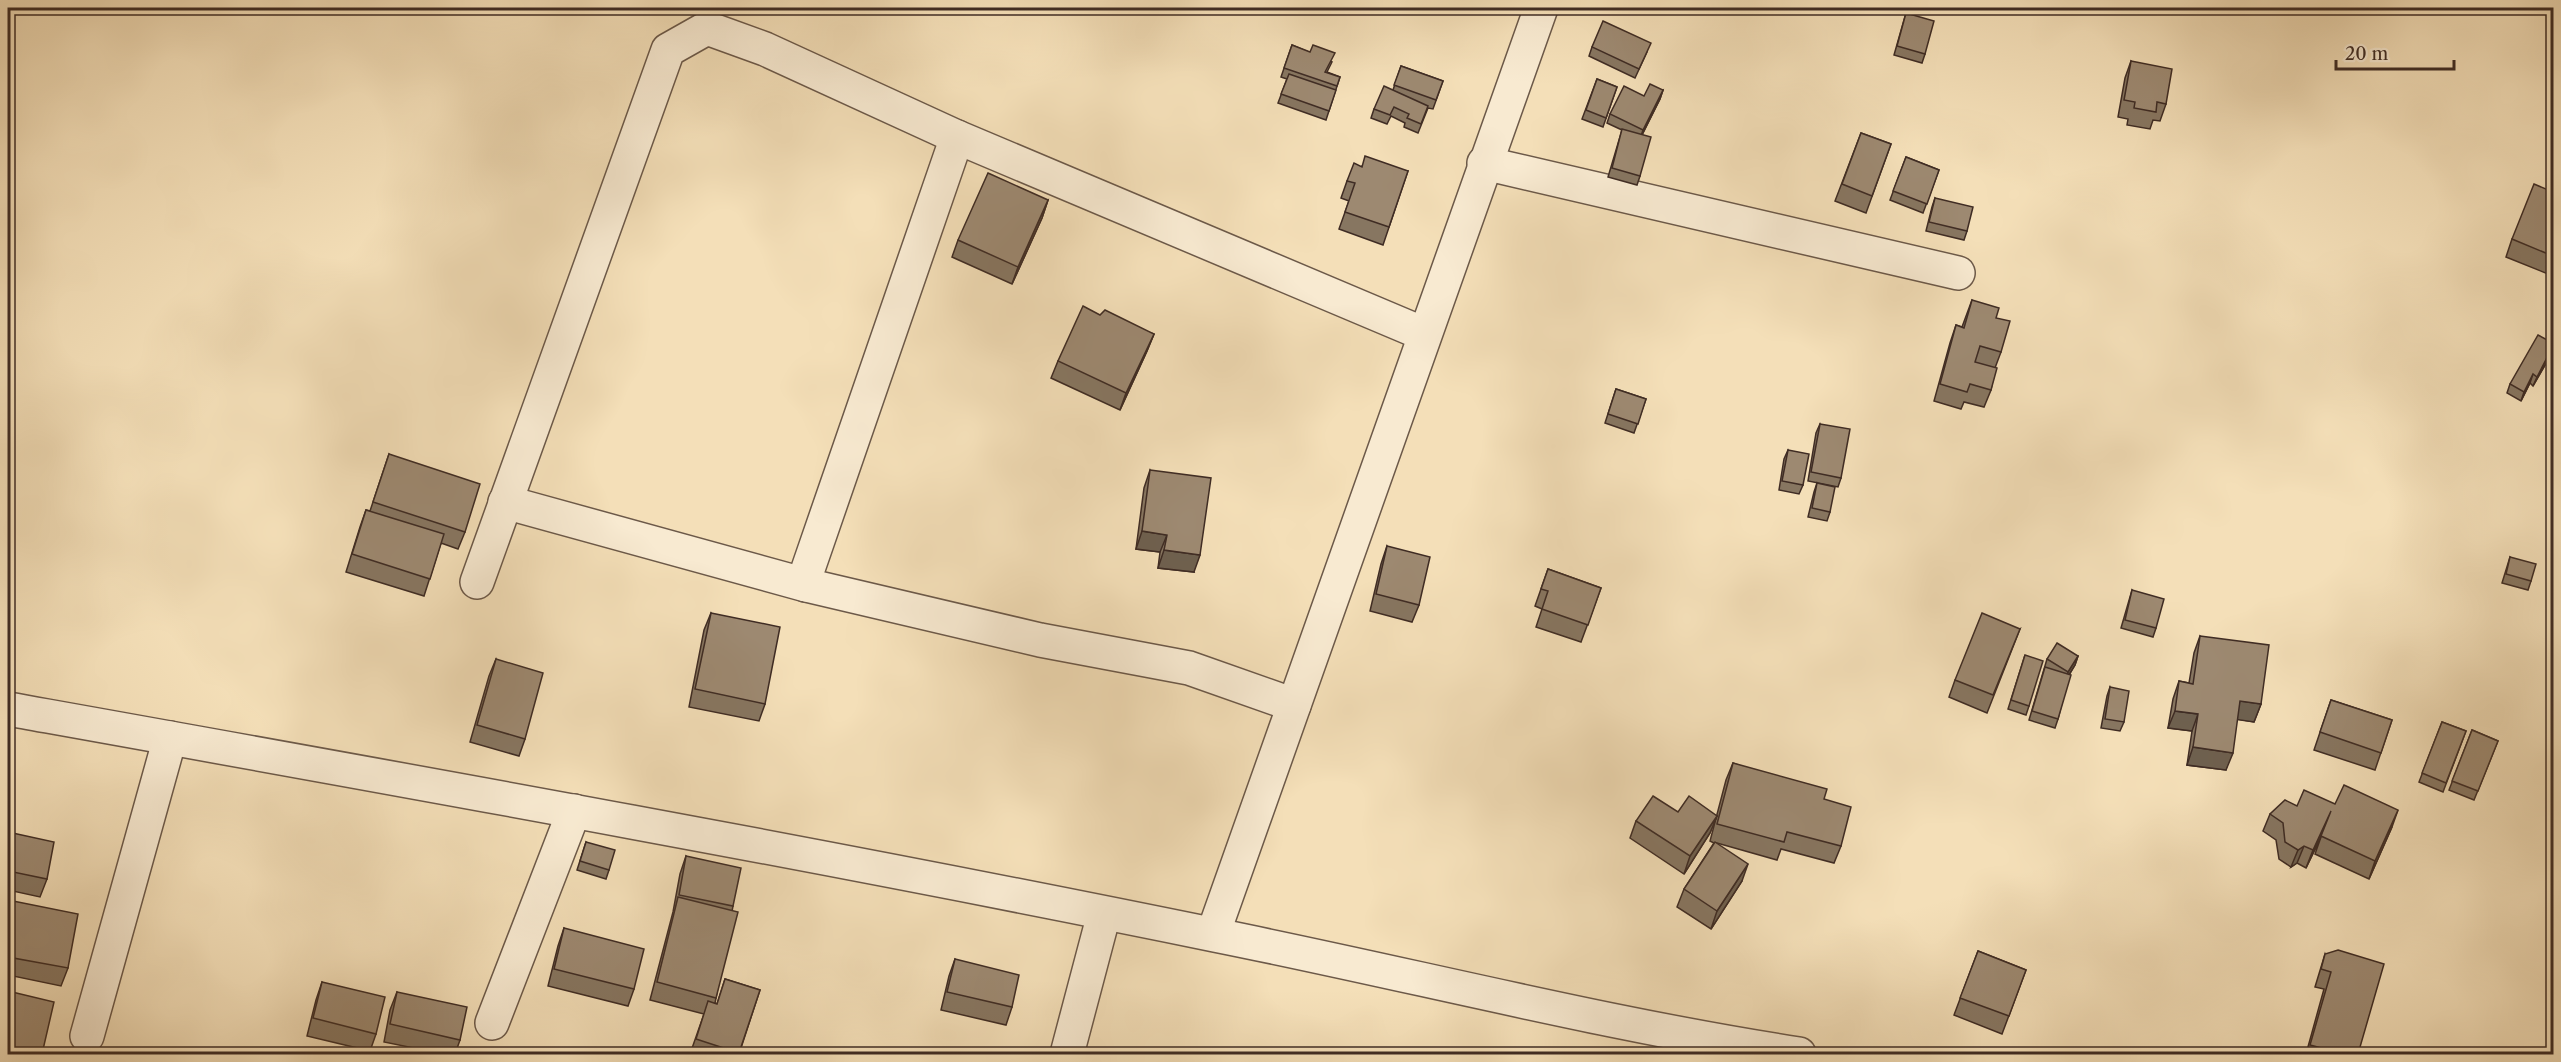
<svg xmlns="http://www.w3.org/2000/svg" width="2561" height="1062" font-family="'Libre Caslon Text',serif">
  <rect width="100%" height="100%" fill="#f4dfb8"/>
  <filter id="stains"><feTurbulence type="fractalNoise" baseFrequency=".00333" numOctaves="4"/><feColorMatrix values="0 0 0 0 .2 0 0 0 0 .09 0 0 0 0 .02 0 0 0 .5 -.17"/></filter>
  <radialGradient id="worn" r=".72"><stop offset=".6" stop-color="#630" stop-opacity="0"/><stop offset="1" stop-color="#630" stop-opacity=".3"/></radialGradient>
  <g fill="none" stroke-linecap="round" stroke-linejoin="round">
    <defs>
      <g id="street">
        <path d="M1484,163L1958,273"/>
        <path d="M505,502L806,585L1040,640L1189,668L1294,705"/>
        <path d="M477,582L668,50L707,28L765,49L957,137L1424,334"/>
        <path d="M806,585L808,569L957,137"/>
        <path d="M8,709C410,781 814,853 1215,935C1410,974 1603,1024 1799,1054"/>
        <path d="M1213,934L1541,8"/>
        <path d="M492,1023L574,811"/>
        <path d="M87,1036L170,738"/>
        <path d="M1067,1054L1104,914"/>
      </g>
    </defs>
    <use href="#street" stroke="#6c5949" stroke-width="36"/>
    <use href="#street" stroke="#f8ead1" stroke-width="33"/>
  </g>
  <g fill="#877661" stroke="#3f2c24" stroke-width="1.5">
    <path d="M1906,13L1925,54L1922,63L1894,55Z"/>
    <path d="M1292,45L1332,62L1327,72L1340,77L1326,120L1278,103L1287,79L1281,77Z"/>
    <path d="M1592,47L1647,52L1635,78L1589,56Z"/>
    <path d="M2131,61L2166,104L2160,121L2153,120L2150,129L2127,125L2128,119L2118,117L2125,78Z"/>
    <path d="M1401,66L1443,81L1433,109L1428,108L1418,133L1404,127L1405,123L1391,116L1387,124L1371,118L1374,109L1393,90Z"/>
    <path d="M1597,79L1617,87L1603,127L1582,119Z"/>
    <path d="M1663,90L1660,99L1642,135L1640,176L1637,185L1608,177L1622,130L1607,123L1610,114L1644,96Z"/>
    <path d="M1861,133L1891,144L1866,213L1835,201Z"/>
    <path d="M1906,157L1939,170L1923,213L1890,200Z"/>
    <path d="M1362,166L1408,171L1383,245L1339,229L1349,201L1341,198L1347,181Z"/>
    <path d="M2553,192V276L2506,257L2512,239Z"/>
    <path d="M1935,198L1967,231L1964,240L1926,231L1932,207Z"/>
    <path d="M1048,200L1042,218L1012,284L952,257L958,240Z"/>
    <path d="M1972,300L1996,318L2001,352L1995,368L1991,390L1984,407L1964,402L1961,409L1934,401L1950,343L1956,325L1962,327Z"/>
    <path d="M1100,315L1154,334L1147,351L1120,410L1051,378L1058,361Z"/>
    <path d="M2552,353L2533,386L2530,383L2521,401L2507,393L2510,384Z"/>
    <path d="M1616,389L1646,399L1634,433L1605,423Z"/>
    <path d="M1820,424L1841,478L1838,487L1808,481L1816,433Z"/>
    <path d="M1788,450L1803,485L1799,494L1779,490L1784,459Z"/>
    <path d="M389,454L465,532L458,549L441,543L424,596L346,572L360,527L366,510L370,511Z"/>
    <path d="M1150,470L1194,572L1158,568L1160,552L1136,549L1144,488Z"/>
    <path d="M1817,483L1830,512L1827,521L1808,517L1814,492Z"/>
    <path d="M1387,546L1419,605L1412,622L1370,611L1381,564Z"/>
    <path d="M2510,557L2531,581L2528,590L2502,583Z"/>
    <path d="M1548,569L1601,588L1581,642L1536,627L1542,609L1535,606Z"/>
    <path d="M2132,590L2156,628L2153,637L2121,628Z"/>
    <path d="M711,613L765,704L759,721L689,707L704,630Z"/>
    <path d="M2020,629L1987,713L1949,697L1955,680Z"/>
    <path d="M2200,636L2261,704L2254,722L2237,719L2226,770L2187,765L2192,731L2168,728L2173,699L2179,681L2189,683L2194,653Z"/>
    <path d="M2025,655L2029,706L2026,715L2008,709Z"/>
    <path d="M2078,656L2075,665L2069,675L2058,719L2055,728L2029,720L2047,659Z"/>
    <path d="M496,659L525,739L519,756L470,742L489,676Z"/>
    <path d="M2110,687L2124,722L2120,731L2101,728L2107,696Z"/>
    <path d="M2331,700L2392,720L2375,770L2314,750Z"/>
    <path d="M2442,722L2466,731L2443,792L2419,782Z"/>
    <path d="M2472,730L2498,741L2474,800L2449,790Z"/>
    <path d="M1733,763L1824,799L1841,846L1834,863L1781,849L1777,860L1717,843L1742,881L1711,929L1677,907L1684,889L1714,843L1710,841L1726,780Z"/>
    <path d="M2335,804L2392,827L2369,879L2315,854L2321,837L2306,868L2297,863L2291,867L2279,859L2276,840L2263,831L2270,814L2297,806Z"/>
    <path d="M1678,812L1717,816L1710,833L1684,874L1630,838L1636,821Z"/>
    <path d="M8,832L47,879L40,897L8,890Z"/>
    <path d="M586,842L609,870L606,879L577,870Z"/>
    <path d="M686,856L733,906L716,998L715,1003L717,1004L725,979L760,990L739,1054H690L704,1014L650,1000L673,912L680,874Z"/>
    <path d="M8,900L68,968L61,986L8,975Z"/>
    <path d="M564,928L634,989L628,1006L548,986L558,946Z"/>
    <path d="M1978,951L2026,970L2002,1034L1954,1015Z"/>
    <path d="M2325,954L2358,1054H2306L2324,989L2315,987Z"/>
    <path d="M955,959L1012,1007L1006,1025L941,1010L949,976Z"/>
    <path d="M322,982L376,1034L370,1051L307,1036L316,1000Z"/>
    <path d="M397,992L460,1040L455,1054H443L384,1042L390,1010Z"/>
  </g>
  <g fill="#6e604f" stroke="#3f2c24" stroke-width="1.5">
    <path d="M1663,90L1660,99L1640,139L1643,130Z"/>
    <path d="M1048,200L1042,218L1012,284L1018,267Z"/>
    <path d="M1154,334L1147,351L1120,410L1126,393Z"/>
    <path d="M2553,346L2552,353L2533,386L2537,377Z"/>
    <path d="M2533,374L2530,383L2521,401L2524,392Z"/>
    <path d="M1142,531L1167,535L1160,552L1136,549Z"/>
    <path d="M1164,550L1200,555L1194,572L1158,568Z"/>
    <path d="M2078,656L2075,665L2065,681L2068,672Z"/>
    <path d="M2240,701L2261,704L2254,722L2233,719Z"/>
    <path d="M2175,711L2198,714L2192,731L2168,728Z"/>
    <path d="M2193,747L2233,753L2226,770L2187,765Z"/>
    <path d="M2398,810L2392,827L2369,879L2375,861Z"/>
    <path d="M2331,811L2325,828L2306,868L2313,850Z"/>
    <path d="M1717,816L1710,833L1684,874L1690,856Z"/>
    <path d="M2304,846L2297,863L2291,867L2298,850Z"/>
    <path d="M1748,864L1742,881L1711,929L1717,911Z"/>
  </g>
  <g fill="#9d8971" stroke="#3f2c24" stroke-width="1.5">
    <path d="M1906,13L1934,21L1925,54L1897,46Z"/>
    <path d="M1603,21L1651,43L1639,69L1592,47Z"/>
    <path d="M1292,45L1310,52L1313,45L1335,53L1325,72L1340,77L1337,86L1284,68Z"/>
    <path d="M2131,61L2172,69L2166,104L2157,102L2156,112L2134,108L2135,102L2124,100Z"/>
    <path d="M1401,66L1443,81L1436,100L1394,85Z"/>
    <path d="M1289,74L1336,90L1329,111L1281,94Z"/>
    <path d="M1597,79L1617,87L1606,118L1586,110Z"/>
    <path d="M1650,84L1663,90L1643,130L1610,114L1624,86L1644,96Z"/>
    <path d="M1384,86L1428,106L1421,124L1407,118L1409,114L1394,107L1390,115L1374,109Z"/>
    <path d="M1622,129L1651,137L1640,176L1612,168Z"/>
    <path d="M1861,133L1891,144L1872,196L1842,184Z"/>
    <path d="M1365,156L1408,171L1389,227L1345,212L1355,183L1347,181L1354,163L1362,167Z"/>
    <path d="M1906,157L1939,170L1927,204L1893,191Z"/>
    <path d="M988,173L1048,200L1018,267L958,240Z"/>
    <path d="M2534,184L2553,192V256L2512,239Z"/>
    <path d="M1935,198L1973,207L1967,231L1929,222Z"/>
    <path d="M1972,300L1999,308L1996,318L2010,321L2001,352L1980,346L1975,362L1997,368L1991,390L1970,384L1967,392L1940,384L1956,325L1964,328Z"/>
    <path d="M1083,306L1100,315L1105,310L1154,334L1126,393L1058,361Z"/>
    <path d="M2538,335L2553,343V346L2537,377L2533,374L2524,392L2510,384Z"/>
    <path d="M1616,389L1646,399L1638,424L1608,414Z"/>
    <path d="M1820,424L1850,429L1841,478L1811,472Z"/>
    <path d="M1788,450L1809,454L1803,485L1782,481Z"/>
    <path d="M389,454L480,484L465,532L373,502Z"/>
    <path d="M1150,470L1211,478L1200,555L1164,550L1167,535L1142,531Z"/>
    <path d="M1817,483L1835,487L1830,512L1812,508Z"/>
    <path d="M366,510L444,534L430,579L352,554Z"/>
    <path d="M1387,546L1430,557L1419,605L1376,594Z"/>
    <path d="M2510,557L2536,564L2531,581L2506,574Z"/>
    <path d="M1548,569L1601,588L1588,625L1542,609L1548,591L1541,589Z"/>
    <path d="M2132,590L2164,599L2156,628L2125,620Z"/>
    <path d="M711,613L780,627L765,704L695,689Z"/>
    <path d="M1982,613L2020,629L1993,695L1955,680Z"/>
    <path d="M2200,636L2269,645L2261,704L2240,701L2233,753L2193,747L2198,714L2175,711L2179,681L2193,684Z"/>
    <path d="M2057,643L2078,656L2068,672L2047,659Z"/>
    <path d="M2025,655L2043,661L2029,706L2011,700Z"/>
    <path d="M496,659L543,673L525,739L477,725Z"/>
    <path d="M2045,667L2071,675L2058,719L2032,711Z"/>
    <path d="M2110,687L2129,691L2124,722L2105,719Z"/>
    <path d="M2331,700L2392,720L2381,753L2320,732Z"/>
    <path d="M2442,722L2466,731L2446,783L2422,773Z"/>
    <path d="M2472,730L2498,741L2478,791L2452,781Z"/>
    <path d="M1733,763L1827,789L1824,799L1851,807L1841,846L1787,832L1784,842L1717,824Z"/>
    <path d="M2344,785L2398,810L2375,861L2321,836L2331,811L2313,850L2304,846L2298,850L2285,842L2283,823L2270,814L2285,800L2297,806L2304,790L2335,804Z"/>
    <path d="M1653,796L1678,812L1689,796L1717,816L1690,856L1636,821Z"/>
    <path d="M8,832L54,842L47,879L8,871Z"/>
    <path d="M586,842L615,850L609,870L580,861Z"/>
    <path d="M1715,842L1748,864L1717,911L1684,889Z"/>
    <path d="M686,856L741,868L733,906L679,895Z"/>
    <path d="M678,897L738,912L716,998L657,982Z"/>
    <path d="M8,900L78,914L68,968L8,957Z"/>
    <path d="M564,928L644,949L634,989L554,969Z"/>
    <path d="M2338,950L2384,964L2358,1054H2344L2310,1045L2331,972L2321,969L2325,954Z"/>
    <path d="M1978,951L2026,970L2009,1016L1960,998Z"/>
    <path d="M955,959L1019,975L1012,1007L947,992Z"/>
    <path d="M725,979L760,990L739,1053L696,1039L708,1001L717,1004Z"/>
    <path d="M322,982L385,997L376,1034L313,1018Z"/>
    <path d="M8,991L54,1002L42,1054H8Z"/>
    <path d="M397,992L467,1007L460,1040L390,1024Z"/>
  </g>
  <rect width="2561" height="1062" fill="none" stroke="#f4dfb8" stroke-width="30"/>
  <rect x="9" y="9" width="2543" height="1044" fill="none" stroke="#3f2c24" stroke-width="3"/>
  <rect x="15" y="15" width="2531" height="1032" fill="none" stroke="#3f2c24" stroke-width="1.5"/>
  <path d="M2336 60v9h118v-9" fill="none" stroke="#3f2c24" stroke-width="3"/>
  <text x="2345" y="60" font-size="18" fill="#3f2c24" stroke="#f8ead1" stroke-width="4.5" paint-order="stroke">20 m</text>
  <rect width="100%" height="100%" filter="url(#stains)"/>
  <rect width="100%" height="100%" fill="url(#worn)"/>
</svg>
